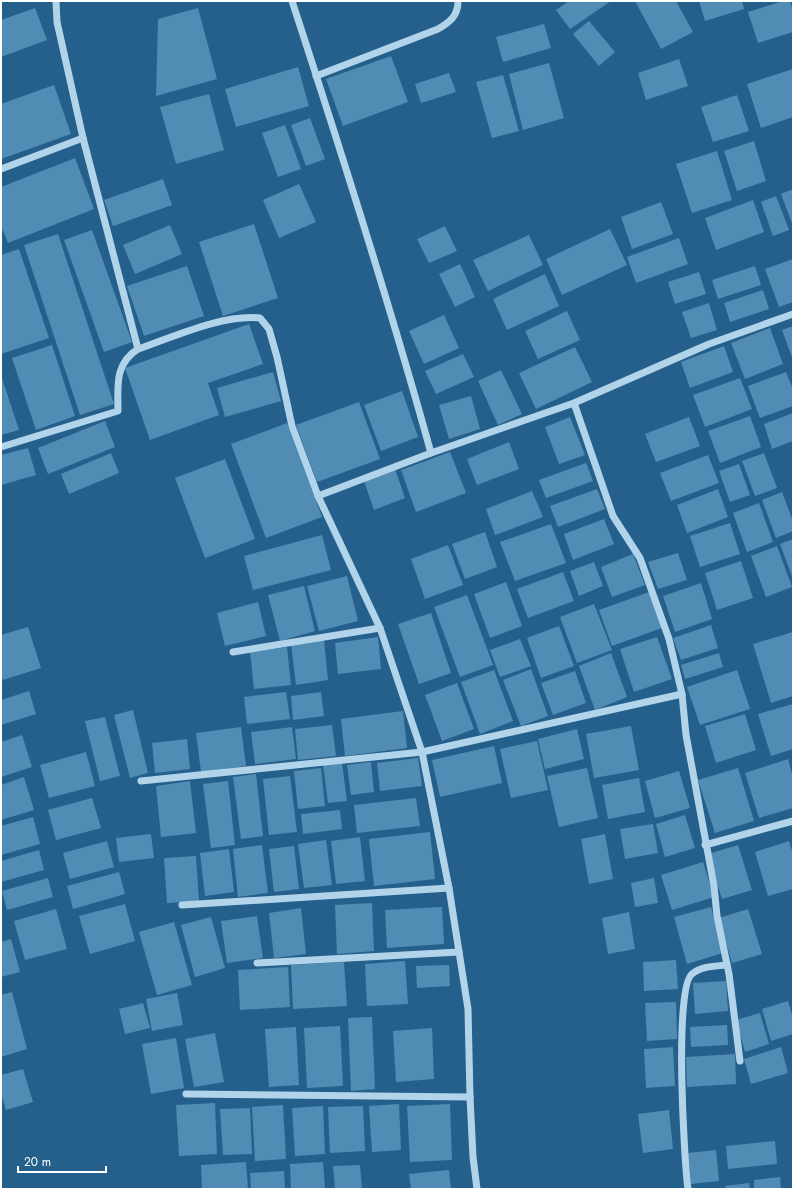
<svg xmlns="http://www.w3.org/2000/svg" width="794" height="1190" font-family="Jost,sans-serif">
  <rect width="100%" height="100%" fill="#24608b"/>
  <g fill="#508cb4">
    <path d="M569,1H611L570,29L556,10Z"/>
    <path d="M635,1H676L693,32L661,49Z"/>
    <path d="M699,1H742L744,9L705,21Z"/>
    <path d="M783,1H790L793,11V32L758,43L748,12Z"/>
    <path d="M35,8L47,40L1,57V20Z"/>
    <path d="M198,8L217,79L156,96L158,19Z"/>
    <path d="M589,21L615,52L599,66L573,34Z"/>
    <path d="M544,24L551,48L503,62L496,37Z"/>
    <path d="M391,56L408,102L343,126L326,79Z"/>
    <path d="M679,59L688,86L646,100L638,73Z"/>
    <path d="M549,63L564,118L523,130L509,74Z"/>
    <path d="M298,67L309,106L236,127L225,89Z"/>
    <path d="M793,69V117L761,128L747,84Z"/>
    <path d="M449,73L456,92L421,103L415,84Z"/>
    <path d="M503,75L519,131L492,138L476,82Z"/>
    <path d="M54,85L71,134L1,159V104Z"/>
    <path d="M209,94L224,150L176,164L160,107Z"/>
    <path d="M737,95L749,131L713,142L701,107Z"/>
    <path d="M310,118L325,159L306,166L291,125Z"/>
    <path d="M285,125L301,169L278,177L262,133Z"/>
    <path d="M754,141L766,181L737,191L724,151Z"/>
    <path d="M717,151L732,200L692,213L676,164Z"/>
    <path d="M75,158L94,209L8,243L1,226V187Z"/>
    <path d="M163,179L172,205L113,226L104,200Z"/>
    <path d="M299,184L316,222L279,238L263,200Z"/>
    <path d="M793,189V226L781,194Z"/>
    <path d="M776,196L789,230L773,236L761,202Z"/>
    <path d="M753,200L764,232L716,250L705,218Z"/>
    <path d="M661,202L673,234L632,249L621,217Z"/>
    <path d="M254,224L278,298L223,316L199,242Z"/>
    <path d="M170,225L182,254L135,274L123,245Z"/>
    <path d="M445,226L457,251L429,263L417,239Z"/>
    <path d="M610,229L627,265L562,295L546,259Z"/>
    <path d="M92,230L132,342L104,352L64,240Z"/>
    <path d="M58,234L114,404L80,415L24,245Z"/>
    <path d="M529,235L543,265L488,291L473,260Z"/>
    <path d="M679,238L688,264L636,283L627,257Z"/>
    <path d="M19,249L49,338L1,354V255Z"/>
    <path d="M793,259V302L779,307L765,269Z"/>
    <path d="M460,264L475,297L455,307L439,274Z"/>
    <path d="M187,266L204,316L144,336L127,286Z"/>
    <path d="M755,266L761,285L718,299L712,280Z"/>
    <path d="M699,272L706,294L675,304L668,282Z"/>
    <path d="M545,274L559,306L507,330L493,299Z"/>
    <path d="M763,290L769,309L730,322L724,303Z"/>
    <path d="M709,303L717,330L691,338L682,312Z"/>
    <path d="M567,311L580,340L538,359L525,331Z"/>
    <path d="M444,315L459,348L424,364L409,331Z"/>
    <path d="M249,324L263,364L208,383L219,415L150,440L125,368Z"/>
    <path d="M793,326V360L782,330Z"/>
    <path d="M770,328L783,364L745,379L731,343Z"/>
    <path d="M52,345L75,416L36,430L12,358Z"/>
    <path d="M724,346L733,372L690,388L681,362Z"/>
    <path d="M575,347L592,382L536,409L519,373Z"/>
    <path d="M463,354L474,377L436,394L425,371Z"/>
    <path d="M501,370L522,414L498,425L478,381Z"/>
    <path d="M273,372L281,401L225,417L217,388Z"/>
    <path d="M786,372L793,389V406L760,418L748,386Z"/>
    <path d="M2,378L19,430L1,435V379Z"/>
    <path d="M740,378L752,409L705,427L693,395Z"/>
    <path d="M402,391L418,437L381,451L364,405Z"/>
    <path d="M471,396L480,429L449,439L439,405Z"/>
    <path d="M359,402L380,459L317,482L296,425Z"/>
    <path d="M793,413V441L772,449L764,424Z"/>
    <path d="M750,416L761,447L720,463L708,431Z"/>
    <path d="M570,417L585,455L559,464L545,427Z"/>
    <path d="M689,417L700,446L656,462L645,434Z"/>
    <path d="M105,421L115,447L48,474L38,448Z"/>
    <path d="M287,423L322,517L266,538L231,444Z"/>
    <path d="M509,442L519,469L477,485L467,459Z"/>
    <path d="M28,448L36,475L1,485V455Z"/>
    <path d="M450,452L466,493L416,512L401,470Z"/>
    <path d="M111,453L119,473L69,494L61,474Z"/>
    <path d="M764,453L777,488L755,496L742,461Z"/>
    <path d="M708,455L719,483L671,501L660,473Z"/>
    <path d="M225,459L255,539L205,558L175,478Z"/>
    <path d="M586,463L593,481L546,498L539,480Z"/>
    <path d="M739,464L750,495L730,502L719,471Z"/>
    <path d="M395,469L405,498L374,510L364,481Z"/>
    <path d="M597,489L605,509L558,527L550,506Z"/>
    <path d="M718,489L728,517L687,533L677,505Z"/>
    <path d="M532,491L543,517L495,535L486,509Z"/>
    <path d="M782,492L793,521V531L776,538L762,500Z"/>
    <path d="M759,503L773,542L747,552L733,513Z"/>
    <path d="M604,519L614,544L573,560L564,534Z"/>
    <path d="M730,523L740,554L700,567L690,536Z"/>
    <path d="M551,524L566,563L515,581L500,542Z"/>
    <path d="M485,532L497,567L465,579L452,544Z"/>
    <path d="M322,535L331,570L253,590L244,556Z"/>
    <path d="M793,539V579L780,544Z"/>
    <path d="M448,545L463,585L425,599L411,559Z"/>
    <path d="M777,546L792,587L766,597L751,556Z"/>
    <path d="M678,553L687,580L658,589L648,562Z"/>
    <path d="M633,554L645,585L612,597L601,567Z"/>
    <path d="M741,561L753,598L717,610L705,573Z"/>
    <path d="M594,562L603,586L579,596L570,571Z"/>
    <path d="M563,572L574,601L528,618L517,589Z"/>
    <path d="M347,576L358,621L319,631L307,586Z"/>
    <path d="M506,582L522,626L490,638L474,594Z"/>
    <path d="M701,583L712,619L675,632L663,596Z"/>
    <path d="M304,586L315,631L280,641L268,595Z"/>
    <path d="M649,592L662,628L612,646L599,610Z"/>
    <path d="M467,595L493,665L460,677L434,607Z"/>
    <path d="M258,602L266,636L225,646L217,613Z"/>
    <path d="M594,604L612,650L577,663L560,617Z"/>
    <path d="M431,613L451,673L419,684L398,624Z"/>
    <path d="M711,625L718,648L681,660L673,638Z"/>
    <path d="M559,626L574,666L541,678L527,638Z"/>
    <path d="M28,627L41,668L3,680L1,674V635Z"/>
    <path d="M793,632V696L771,703L753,644Z"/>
    <path d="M378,637L381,669L338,674L335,643Z"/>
    <path d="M657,637L672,679L634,692L620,649Z"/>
    <path d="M520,639L531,666L500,677L490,650Z"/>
    <path d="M324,640L328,680L296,685L291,644Z"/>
    <path d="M287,647L291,685L254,689L250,652Z"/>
    <path d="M611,653L627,697L595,710L579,666Z"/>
    <path d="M719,653L723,667L685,679L681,665Z"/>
    <path d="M531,669L548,716L521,726L503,680Z"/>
    <path d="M494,670L513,721L480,734L461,682Z"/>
    <path d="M737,670L750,709L700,725L687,687Z"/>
    <path d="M575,671L586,703L553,715L541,683Z"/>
    <path d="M457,683L474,729L442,741L425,695Z"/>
    <path d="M29,691L36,714L1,725V700Z"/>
    <path d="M286,692L290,719L247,724L244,697Z"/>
    <path d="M321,692L324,716L293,720L291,696Z"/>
    <path d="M793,704V749L771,756L758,714Z"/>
    <path d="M133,710L148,773L130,778L114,715Z"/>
    <path d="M403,711L407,748L345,756L341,719Z"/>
    <path d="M745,714L756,750L716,763L705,726Z"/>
    <path d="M105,717L120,776L100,781L85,721Z"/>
    <path d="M332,725L336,756L298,760L295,729Z"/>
    <path d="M631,726L639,770L594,778L586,734Z"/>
    <path d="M241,727L246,766L201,772L196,733Z"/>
    <path d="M292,727L296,759L255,764L251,732Z"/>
    <path d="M577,729L584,759L545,769L538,739Z"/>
    <path d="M22,735L32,767L1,777V742Z"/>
    <path d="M187,739L190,769L155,773L152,743Z"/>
    <path d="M537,741L548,790L511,798L500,749Z"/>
    <path d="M494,746L502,783L440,797L432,760Z"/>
    <path d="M86,752L95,786L49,798L40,765Z"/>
    <path d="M418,758L422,786L380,791L377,763Z"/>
    <path d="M788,759L793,777V808L759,818L745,773Z"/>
    <path d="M371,762L374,792L351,795L347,765Z"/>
    <path d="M342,763L347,801L328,803L323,765Z"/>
    <path d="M321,768L325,806L298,809L294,771Z"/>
    <path d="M587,768L598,818L559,827L547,776Z"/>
    <path d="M738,768L754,821L715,833L698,780Z"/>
    <path d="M679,771L690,808L655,818L645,781Z"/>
    <path d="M256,774L263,836L241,839L233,777Z"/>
    <path d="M290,776L297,832L269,835L263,779Z"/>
    <path d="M24,777L34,810L1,820V785Z"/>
    <path d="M639,778L645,812L608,819L602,785Z"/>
    <path d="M190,781L196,833L161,837L156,786Z"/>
    <path d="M228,781L235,845L211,848L203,784Z"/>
    <path d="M92,798L101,828L56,840L48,810Z"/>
    <path d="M416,798L420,826L357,833L354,805Z"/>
    <path d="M340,810L342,829L303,834L301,814Z"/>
    <path d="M685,815L695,848L665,857L656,824Z"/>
    <path d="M33,817L40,844L1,855V826Z"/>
    <path d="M653,824L658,853L625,859L620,829Z"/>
    <path d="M430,832L435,879L374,886L369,839Z"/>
    <path d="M151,834L154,858L119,862L116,838Z"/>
    <path d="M605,834L613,879L589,884L581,839Z"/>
    <path d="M360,837L365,881L336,884L331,841Z"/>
    <path d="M326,840L332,885L304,888L298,844Z"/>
    <path d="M107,841L114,867L70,879L63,853Z"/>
    <path d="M789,841L793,854V889L768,896L755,852Z"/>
    <path d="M262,845L268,893L238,897L233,849Z"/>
    <path d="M738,845L752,890L722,899L708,854Z"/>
    <path d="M294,846L299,889L274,892L269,849Z"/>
    <path d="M229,849L234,892L205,896L200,853Z"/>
    <path d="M39,850L44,870L1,882V861Z"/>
    <path d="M196,856L199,901L167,903L164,858Z"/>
    <path d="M703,862L714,897L672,910L661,875Z"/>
    <path d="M119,872L125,894L73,909L67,886Z"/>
    <path d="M48,878L53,897L7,910L2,891Z"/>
    <path d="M654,878L658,903L635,907L631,883Z"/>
    <path d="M372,903L374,951L337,954L335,905Z"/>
    <path d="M125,904L135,941L90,954L79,916Z"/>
    <path d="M442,907L444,944L387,948L385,910Z"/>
    <path d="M711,907L723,953L687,964L674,917Z"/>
    <path d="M301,908L306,954L274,958L269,913Z"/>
    <path d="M56,909L67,949L25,960L14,921Z"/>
    <path d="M748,909L762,954L732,963L719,918Z"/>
    <path d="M629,912L635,949L608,954L602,918Z"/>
    <path d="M257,916L263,958L227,963L221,921Z"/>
    <path d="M211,917L225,968L195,977L181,925Z"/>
    <path d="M174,922L192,985L157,995L139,932Z"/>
    <path d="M11,939L20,972L1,977V942Z"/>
    <path d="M676,960L678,989L644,991L643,962Z"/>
    <path d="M405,961L408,1004L367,1006L365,964Z"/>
    <path d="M344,962L347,1006L293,1009L291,965Z"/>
    <path d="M449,965L450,986L417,988L416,966Z"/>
    <path d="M288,967L290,1007L240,1010L238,970Z"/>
    <path d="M726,981L728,1011L695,1014L693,983Z"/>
    <path d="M12,992L27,1049L1,1057V995Z"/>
    <path d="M177,993L183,1025L152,1031L146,999Z"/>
    <path d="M788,1001L793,1018V1034L771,1041L762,1009Z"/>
    <path d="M676,1002L677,1039L647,1041L645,1003Z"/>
    <path d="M143,1003L150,1028L125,1034L119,1009Z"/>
    <path d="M760,1013L769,1044L745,1052L736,1020Z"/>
    <path d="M372,1017L375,1089L351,1091L348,1018Z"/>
    <path d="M727,1025L728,1045L691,1047L690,1027Z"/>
    <path d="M340,1026L343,1086L307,1088L304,1028Z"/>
    <path d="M296,1027L299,1085L269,1087L265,1029Z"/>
    <path d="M432,1028L434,1079L396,1082L393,1031Z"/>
    <path d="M215,1033L224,1082L194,1087L185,1039Z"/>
    <path d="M176,1038L184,1088L151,1094L142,1044Z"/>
    <path d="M673,1047L675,1086L646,1088L644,1049Z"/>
    <path d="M781,1047L788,1073L751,1084L744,1059Z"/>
    <path d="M735,1054L736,1084L687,1087L686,1057Z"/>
    <path d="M23,1069L33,1102L6,1110L1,1093V1075Z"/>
    <path d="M215,1103L217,1154L179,1156L176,1105Z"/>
    <path d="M399,1104L401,1150L372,1152L369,1106Z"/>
    <path d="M450,1104L452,1160L410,1162L407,1106Z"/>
    <path d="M283,1105L286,1159L255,1161L252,1107Z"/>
    <path d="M323,1106L325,1154L295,1156L292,1108Z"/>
    <path d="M363,1106L365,1151L330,1153L328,1107Z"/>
    <path d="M250,1108L252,1154L223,1155L220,1109Z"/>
    <path d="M669,1110L673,1149L643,1153L638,1114Z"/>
    <path d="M775,1141L777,1164L728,1169L726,1146Z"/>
    <path d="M716,1150L719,1181L691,1184L688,1153Z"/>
    <path d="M246,1162L248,1189H202L201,1165Z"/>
    <path d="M323,1162L325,1189H291L290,1164Z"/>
    <path d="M360,1165L362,1189H335L333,1166Z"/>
    <path d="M449,1170L451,1189H411L409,1174Z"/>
    <path d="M284,1171L285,1189H251L250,1173Z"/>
    <path d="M780,1177L781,1189H754V1180Z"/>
    <path d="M749,1183L750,1189H726L725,1186Z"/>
  </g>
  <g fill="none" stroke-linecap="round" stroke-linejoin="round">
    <g stroke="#b2d4ea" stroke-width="7">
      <path d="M56,1L57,22L83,138L138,349"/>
      <path d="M292,1C341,151 389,301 431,453"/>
      <path d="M316,76L438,29C450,22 458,16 458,1"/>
      <path d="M1,169L83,138"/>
      <path d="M574,403L613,516L640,558L669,639L682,694L686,735L714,886L717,916L729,974L740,1061"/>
      <path d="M1,447L118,411C118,387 114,364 138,349C173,337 223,314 260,318L269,329L277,357L292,426L318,496"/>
      <path d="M233,652L380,628"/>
      <path d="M141,781L422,752L682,694"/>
      <path d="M705,845L793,821"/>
      <path d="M182,905L449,888"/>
      <path d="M257,963L459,952"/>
      <path d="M186,1094L470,1097"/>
      <path d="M477,1189L473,1157L470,1097L468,1009L449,888L422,752L380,628L318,496L431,453L574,403L709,344L793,314"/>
      <path d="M688,1189C684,1160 674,987 692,974C701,966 716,966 727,965"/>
    </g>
  </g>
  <rect width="794" height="1190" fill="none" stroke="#ffffff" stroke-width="4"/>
  <path d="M18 1166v6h88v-6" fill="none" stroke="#ffffff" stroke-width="2"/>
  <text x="24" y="1166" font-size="12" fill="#ffffff" stroke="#24608b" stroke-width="3" paint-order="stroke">20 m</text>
</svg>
